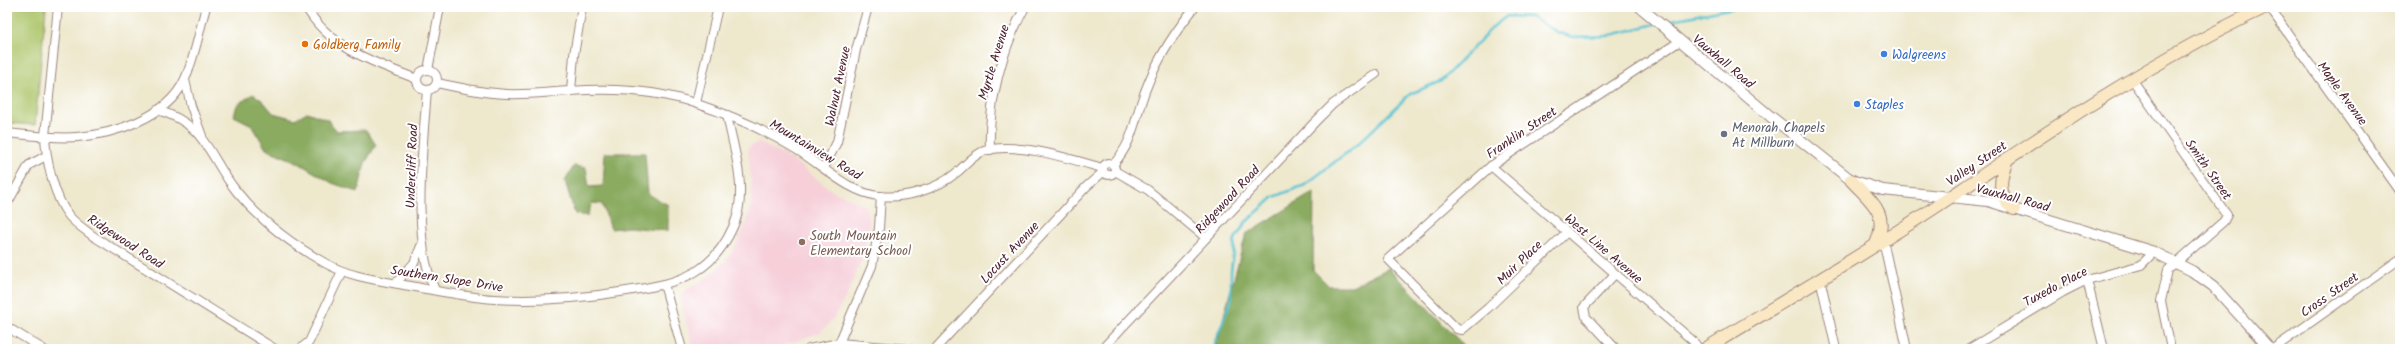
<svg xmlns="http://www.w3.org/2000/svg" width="2407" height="356" font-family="Kalam,sans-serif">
  <rect width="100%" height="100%" fill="#fff"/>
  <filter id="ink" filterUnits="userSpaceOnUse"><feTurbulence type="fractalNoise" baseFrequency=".025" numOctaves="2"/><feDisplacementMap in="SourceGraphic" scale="8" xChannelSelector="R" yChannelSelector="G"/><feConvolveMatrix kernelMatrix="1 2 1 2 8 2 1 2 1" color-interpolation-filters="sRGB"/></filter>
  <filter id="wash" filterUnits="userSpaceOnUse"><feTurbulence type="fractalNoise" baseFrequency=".012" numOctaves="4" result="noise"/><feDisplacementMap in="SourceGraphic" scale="16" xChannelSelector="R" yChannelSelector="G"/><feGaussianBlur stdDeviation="0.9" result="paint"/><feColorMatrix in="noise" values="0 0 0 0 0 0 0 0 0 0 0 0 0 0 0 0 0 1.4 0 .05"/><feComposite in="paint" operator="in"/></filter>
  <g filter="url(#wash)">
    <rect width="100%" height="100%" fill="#eee8cd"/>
    <path fill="#f6cfd9" d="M760,142L798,164L832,191L861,203L866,208L870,224L864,254L849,291L833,319L820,333L774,349H693L680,297L682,292L709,276L725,261L735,247L747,221L751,207V181L748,150L750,146Z"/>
    <path fill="#aec66c" stroke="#7c724c" d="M7,7H46L35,125L7,123Z"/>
    <g fill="#8aab60" stroke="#6a6546">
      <path d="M253,94L263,101L273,113L295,119L307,112L328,120L337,131L366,130L376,145L365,163L358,192L332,183L297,162L266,149L252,125L234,116L237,105Z"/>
      <path d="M605,153H645L648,194L668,205V231L629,227L611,229L602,204L592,203L587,216L575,214L565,181L574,166L586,168L589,187L603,186Z"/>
      <path d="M1314,192L1313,270L1329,286H1352L1389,268L1467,349H1215L1246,234Z"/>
    </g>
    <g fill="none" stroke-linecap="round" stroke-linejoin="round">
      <g stroke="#59c4d3" stroke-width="2.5">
        <path d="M1662,22L1738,7"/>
        <path d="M1212,349L1231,301V271L1235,239L1246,222L1274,197L1305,185L1358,144L1410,94L1441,81L1495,25L1507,16L1531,17L1559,33L1574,37L1607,36L1655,24"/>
      </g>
    </g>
  </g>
  <g filter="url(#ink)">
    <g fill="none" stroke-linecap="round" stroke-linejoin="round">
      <defs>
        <g id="minor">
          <path d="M58,7L45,136C46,160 54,197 69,216C76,224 84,229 93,236L275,349"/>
          <path d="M306,7C329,48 375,63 417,79"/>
          <path d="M2269,7L2400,191"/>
          <path d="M428,70L440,7"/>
          <circle cx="427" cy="80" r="10"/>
          <path d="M2132,79L2227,215L2224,221L2168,270L2161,301L2171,349"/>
          <path d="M185,80L191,106L202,136"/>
          <path d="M437,83C460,88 483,93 507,94C528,95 549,92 570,91C612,88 657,90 697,104C730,115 763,129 794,148C820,163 848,193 879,196C905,199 937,189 956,173C965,166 973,155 984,151C1015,141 1071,159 1102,168"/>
          <path d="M427,90C423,146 411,240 435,290"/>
          <path d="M571,91L574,55L582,7"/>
          <path d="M696,103L718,7"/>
          <path d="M157,110C207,124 208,156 237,192C260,220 293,245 325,263C350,277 377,280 404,285C434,290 464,297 494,299C539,302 583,298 627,291C651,287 674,284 695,272C712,262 725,245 733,227C749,192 734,151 727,115"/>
          <path d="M7,133C30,135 54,139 77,137C115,134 167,117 184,81C195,58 199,31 206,7"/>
          <path d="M990,150C988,102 1002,49 1025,7"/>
          <circle cx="1109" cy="169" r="6"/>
          <path d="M1113,165C1131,144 1133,128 1141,103C1152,68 1172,35 1195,7"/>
          <path d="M1491,166L1693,341L1699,349"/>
          <path d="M824,168L837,142L856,50L868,7"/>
          <path d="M1115,171L1148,190L1206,238"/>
          <path d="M7,204L29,165L46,156"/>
          <path d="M1567,232L1488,308L1462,330L1457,329L1388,259L1491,166L1680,41"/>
          <path d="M1883,240L1907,349"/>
          <path d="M1615,274L1584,307L1586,317L1616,349"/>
          <path d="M1820,278L1836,349"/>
          <path d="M2087,280L2104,349"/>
          <path d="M396,283L414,263L421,246"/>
          <path d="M664,284L682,349"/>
          <path d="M7,327L43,349"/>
          <path d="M839,343L872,266L879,228L881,196"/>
          <path d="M300,349L309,342L342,271"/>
          <path d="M809,349L839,343L910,349"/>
          <path d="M935,349L1086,187L1103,172"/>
          <path d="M1102,349L1314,123L1333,104L1376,74"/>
          <path d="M1969,349L2063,292L2087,280L2141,265L2154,252"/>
          <path d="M2273,349L2400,259"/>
        </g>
        <path id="tertiary" d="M1640,7L1770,116L1851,180L1883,190L1988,201L2154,252L2192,271L2213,286L2270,349"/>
        <g id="secondary">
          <path d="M2007,159C2000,178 1996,195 2014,209"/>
          <path d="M1851,180C1871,202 1890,212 1876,244"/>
          <path d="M1705,349C1787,299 1872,250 1952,196C2053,128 2155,59 2266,7"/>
        </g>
      </defs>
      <use href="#minor" stroke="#9c847c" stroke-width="10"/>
      <use href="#tertiary" stroke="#9c847c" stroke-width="12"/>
      <use href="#secondary" stroke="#9c847c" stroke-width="14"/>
      <use href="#minor" stroke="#fff" stroke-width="8"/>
      <use href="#tertiary" stroke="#fff" stroke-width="10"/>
      <use href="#secondary" stroke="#fae7c3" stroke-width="12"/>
    </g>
  </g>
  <circle fill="#e8710a" stroke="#fff" stroke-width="1.5" cx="305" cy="44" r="4"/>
  <g fill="#3f7fe0" stroke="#fff" stroke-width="1.5">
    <circle cx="1884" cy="54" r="4"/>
    <circle cx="1857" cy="104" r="4"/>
  </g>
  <circle fill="#6b7280" stroke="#fff" stroke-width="1.5" cx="1724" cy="134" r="4"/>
  <circle fill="#8d6e63" stroke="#fff" stroke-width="1.5" cx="802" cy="242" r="4"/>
  <g text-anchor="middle" stroke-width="4" stroke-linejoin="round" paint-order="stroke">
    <g font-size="13" fill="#c56008" stroke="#fff" text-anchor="start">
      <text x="313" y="49">Goldberg Family</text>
    </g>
    <g font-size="13" fill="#366cbe" stroke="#fff" text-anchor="start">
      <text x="1892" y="59">Walgreens</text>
      <text x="1865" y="109">Staples</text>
    </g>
    <g font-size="13" fill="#4a1f2b" stroke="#fff">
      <text transform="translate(1724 61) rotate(40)" y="5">Vauxhall Road</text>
      <text transform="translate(993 62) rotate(-73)" y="5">Myrtle Avenue</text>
      <text transform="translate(837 86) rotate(-78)" y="5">Walnut Avenue</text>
      <text transform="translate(2343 93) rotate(54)" y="5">Maple Avenue</text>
      <text transform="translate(1521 132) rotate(-34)" y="5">Franklin Street</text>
      <text transform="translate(816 149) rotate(31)" y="5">Mountainview Road</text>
      <text transform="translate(1976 163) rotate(-34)" y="5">Valley Street</text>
      <text transform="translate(411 166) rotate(-88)" y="5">Undercliff Road</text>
      <text transform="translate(2209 169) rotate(55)" y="5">Smith Street</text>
      <text transform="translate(2013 197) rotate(15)" y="5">Vauxhall Road</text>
      <text transform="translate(1227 199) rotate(-47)" y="5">Ridgewood Road</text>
      <text transform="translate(126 241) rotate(33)" y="5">Ridgewood Road</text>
      <text transform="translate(1604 248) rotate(41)" y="5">West Line Avenue</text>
      <text transform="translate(1009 252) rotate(-47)" y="5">Locust Avenue</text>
      <text transform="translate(1519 262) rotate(-44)" y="5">Muir Place</text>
      <text transform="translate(447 278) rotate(9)" y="5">Southern Slope Drive</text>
      <text transform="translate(2055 286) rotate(-28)" y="5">Tuxedo Place</text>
      <text transform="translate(2329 294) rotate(-35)" y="5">Cross Street</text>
    </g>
    <g font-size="13" fill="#5b616d" stroke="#fff" text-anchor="start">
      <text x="1732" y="132">Menorah Chapels<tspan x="1732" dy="15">At Millburn</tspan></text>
    </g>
    <g font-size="13" fill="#785e54" stroke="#fff" text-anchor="start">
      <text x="810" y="240">South Mountain<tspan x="810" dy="15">Elementary School</tspan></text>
    </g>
  </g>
  <rect width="2407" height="356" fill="none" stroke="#fff" stroke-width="24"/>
</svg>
